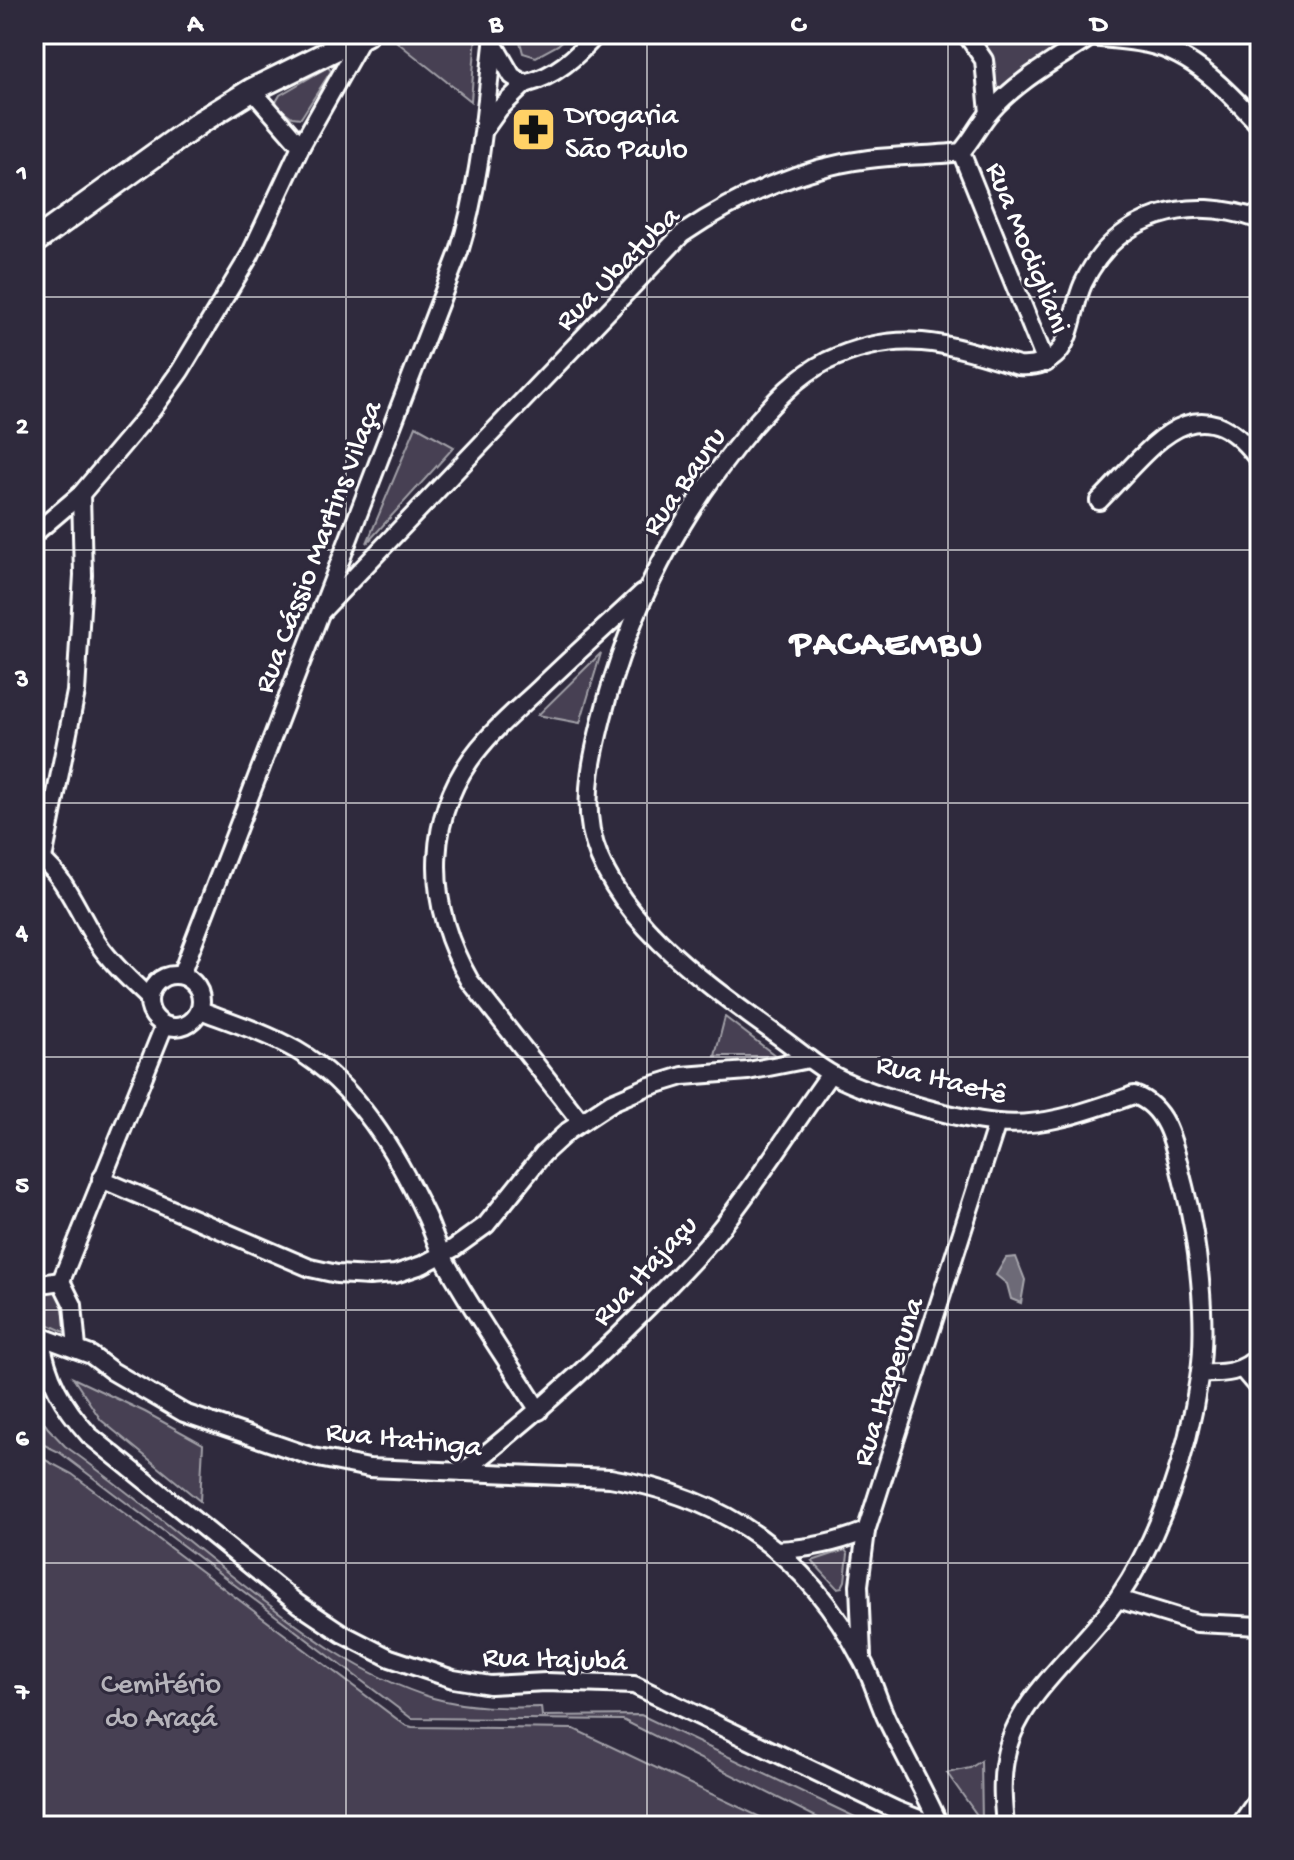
<svg xmlns="http://www.w3.org/2000/svg" width="1294" height="1860" font-family="'Gochi Hand',sans-serif">
  <rect width="100%" height="100%" fill="#2f2a3d"/>
  <filter id="ink" filterUnits="userSpaceOnUse"><feTurbulence type="fractalNoise" baseFrequency=".0125" numOctaves="2"/><feDisplacementMap in="SourceGraphic" scale="16" xChannelSelector="R" yChannelSelector="G"/><feConvolveMatrix kernelMatrix="1 2 1 2 8 2 1 2 1" color-interpolation-filters="sRGB"/></filter>
  <g filter="url(#ink)">
    <g fill="#464152" stroke="#a2a0a8" stroke-width="2">
      <path d="M411,34H476L471,101L397,42Z"/>
      <path d="M518,34H570L558,45L536,57L523,53Z"/>
      <path d="M979,34L1012,40L1061,43L997,91L994,60Z"/>
      <path d="M328,67L331,71L301,118L292,117L277,106L276,102L280,95Z"/>
      <path d="M416,426L454,447L367,543Z"/>
      <path d="M601,653L580,723L538,715Z"/>
      <path d="M725,1017L776,1056H715Z"/>
      <path d="M55,1283L71,1332L69,1334L34,1318V1296Z"/>
      <path d="M73,1378L145,1412L203,1444L200,1501L101,1420Z"/>
      <path d="M34,1408L48,1428L65,1446C126,1489 183,1538 242,1584C301,1630 360,1676 433,1698C469,1708 504,1708 541,1707L542,1716L641,1715L874,1826H834L623,1720L411,1718L59,1452L34,1440Z"/>
      <path d="M34,1454L72,1474L405,1725L412,1727L574,1729L779,1826H34Z"/>
      <path d="M845,1550L848,1554L845,1581L842,1587L837,1588L812,1561Z"/>
      <path d="M981,1761L982,1822L947,1773L970,1768Z"/>
    </g>
    <path fill="#6d6a77" stroke="#a7a6ad" stroke-width="2" d="M1016,1257L1025,1280L1021,1303L1011,1299L1007,1284L996,1275L1006,1258Z"/>
    <g fill="none" stroke-linecap="round" stroke-linejoin="round">
      <defs>
        <g id="street">
          <path d="M966,34L984,60L989,113"/>
          <path d="M1060,34C1089,38 1119,38 1147,44C1193,53 1229,92 1260,126"/>
          <path d="M493,43L512,76L525,84C556,76 576,57 597,34"/>
          <path d="M252,90L301,146"/>
          <path d="M484,130L499,109L525,84"/>
          <path d="M961,152L1046,363"/>
          <path d="M1099,501C1151,449 1197,375 1260,462"/>
          <path d="M34,534L81,494L152,410L180,371L250,255L301,146L363,36"/>
          <path d="M321,612L682,234C739,196 800,167 869,159C900,155 931,156 961,152C973,139 980,123 991,111C1018,80 1056,60 1089,38"/>
          <path d="M35,856C61,866 81,919 97,942C111,963 130,980 148,997"/>
          <path d="M43,859L76,692L83,575L81,494"/>
          <circle cx="175" cy="1001" r="26"/>
          <path d="M181,975L459,252C480,184 485,115 493,45"/>
          <path d="M200,1010C232,1022 266,1033 296,1050C357,1085 397,1154 426,1216C432,1229 436,1243 442,1255C470,1308 507,1360 539,1411"/>
          <path d="M581,1122L470,981C424,902 423,809 487,739C503,721 522,705 540,688C573,656 608,625 642,593"/>
          <path d="M101,1179L310,1268L337,1274L369,1276L395,1274L422,1265L454,1248L486,1225L543,1154L568,1131L612,1102L647,1087L683,1076L748,1071L809,1059"/>
          <path d="M61,1281L164,1026"/>
          <path d="M61,1281L73,1305L77,1348"/>
          <path d="M34,1285L61,1281"/>
          <path d="M34,1334L91,1355L112,1371L184,1413L313,1457L369,1468L610,1478C726,1497 807,1555 862,1660C873,1679 878,1702 888,1722C905,1757 924,1790 940,1826"/>
          <path d="M41,1338C46,1377 63,1406 89,1435L298,1604L343,1634L390,1658L453,1679L490,1685L546,1682L634,1685L896,1810L937,1826"/>
          <path d="M1243,1370L1260,1390"/>
          <path d="M1200,1373C1225,1374 1242,1373 1260,1355"/>
          <path d="M463,1472C529,1420 591,1365 650,1305C674,1280 699,1256 720,1229C760,1179 793,1125 830,1074"/>
          <path d="M777,1550C809,1549 836,1543 866,1531"/>
          <path d="M1118,1599L1197,1623L1260,1626"/>
          <path d="M862,1656L859,1585L866,1531L997,1123"/>
          <path d="M1005,1826C1003,1804 1001,1782 1005,1760C1015,1696 1084,1650 1118,1598C1161,1535 1188,1453 1199,1378C1208,1324 1198,1239 1184,1186C1175,1153 1171,1108 1134,1095C1090,1110 1045,1128 997,1123C958,1119 861,1093 828,1072C810,1061 794,1047 777,1035C709,986 609,918 591,830C584,792 593,754 602,718C630,607 679,514 753,426C774,402 797,376 827,361C899,327 947,343 1018,366C1033,367 1047,365 1058,353C1073,335 1073,306 1083,284C1116,213 1190,194 1260,220"/>
        </g>
        <path id="secondary" d="M34,242L202,121L252,90L366,34"/>
        <path id="primary" d="M1244,1826L1260,1803"/>
      </defs>
      <use href="#street" stroke="#fff" stroke-width="22"/>
      <use href="#secondary" stroke="#fff" stroke-width="28"/>
      <use href="#primary" stroke="#fff" stroke-width="30"/>
      <use href="#street" stroke="#2f2a3d" stroke-width="16"/>
      <use href="#secondary" stroke="#2f2a3d" stroke-width="22"/>
      <use href="#primary" stroke="#2f2a3d" stroke-width="24"/>
    </g>
  </g>
  <path fill="none" stroke="#fff" stroke-width="2" stroke-opacity="0.55" d="M346,34V1826M647,34V1826M948,34V1826M34,297H1260M34,550H1260M34,803H1260M34,1057H1260M34,1310H1260M34,1563H1260"/>
  <defs>
    <symbol id="pharmacy-square" viewBox="-11 -11 22 22"><rect x="-9" y="-9" width="18" height="18" rx="4" fill="#ffd166" stroke="#2f2a3d"/><path d="M-2-6h4v4h4v4h-4v4h-4v-4h-4v-4h4Z" fill="#111"/></symbol>
  </defs>
  <g fill-rule="evenodd">
    <use href="#pharmacy-square" x="508" y="104" width="51" height="51"/>
  </g>
  <g text-anchor="middle" stroke-width="6" stroke-linejoin="round" paint-order="stroke">
    <g font-size="30" fill="#fff" stroke="#2f2a3d" text-anchor="start">
      <text x="565" y="123">Drogaria<tspan x="565" dy="34">São Paulo</tspan></text>
    </g>
    <g font-size="30" fill="#fff" stroke="#2f2a3d">
      <text transform="translate(1030 247) rotate(68)" y="10">Rua Modigliani</text>
      <text transform="translate(616 267) rotate(-45)" y="10">Rua Ubatuba</text>
      <text transform="translate(682 480) rotate(-55)" y="10">Rua Bauru</text>
      <text transform="translate(316 546) rotate(-69)" y="10">Rua Cássio Martins Vilaça</text>
      <text transform="translate(942 1077) rotate(14)" y="10">Rua Itaetê</text>
      <text transform="translate(643 1269) rotate(-47)" y="10">Rua Itajaçu</text>
      <text transform="translate(886 1381) rotate(-72)" y="10">Rua Itaperuna</text>
      <text transform="translate(404 1437) rotate(6)" y="10">Rua Itatinga</text>
      <text transform="translate(555 1657) rotate(2)" y="10">Rua Itajubá</text>
    </g>
    <g font-size="30" fill="#b5b3ba" stroke="#2f2a3d">
      <text x="161" y="1692">Cemitério<tspan x="161" dy="34">do Araçá</tspan></text>
    </g>
    <g font-size="38" font-weight="bold" letter-spacing="2" fill="#fff" stroke="#2f2a3d">
      <text x="887" y="653">PACAEMBU</text>
    </g>
  </g>
  <rect width="1294" height="1860" fill="none" stroke="#2f2a3d" stroke-width="88"/>
  <rect x="44" y="44" width="1206" height="1772" fill="none" stroke="#fff" stroke-width="3"/>
  <g font-size="26" text-anchor="middle" font-weight="bold" fill="#fff">
    <text x="195" y="31">A</text>
    <text x="496" y="31">B</text>
    <text x="798" y="31">C</text>
    <text x="1099" y="31">D</text>
    <text x="22" y="180">1</text>
    <text x="22" y="433">2</text>
    <text x="22" y="686">3</text>
    <text x="22" y="939">4</text>
    <text x="22" y="1192">5</text>
    <text x="22" y="1445">6</text>
    <text x="22" y="1699">7</text>
  </g>
</svg>
